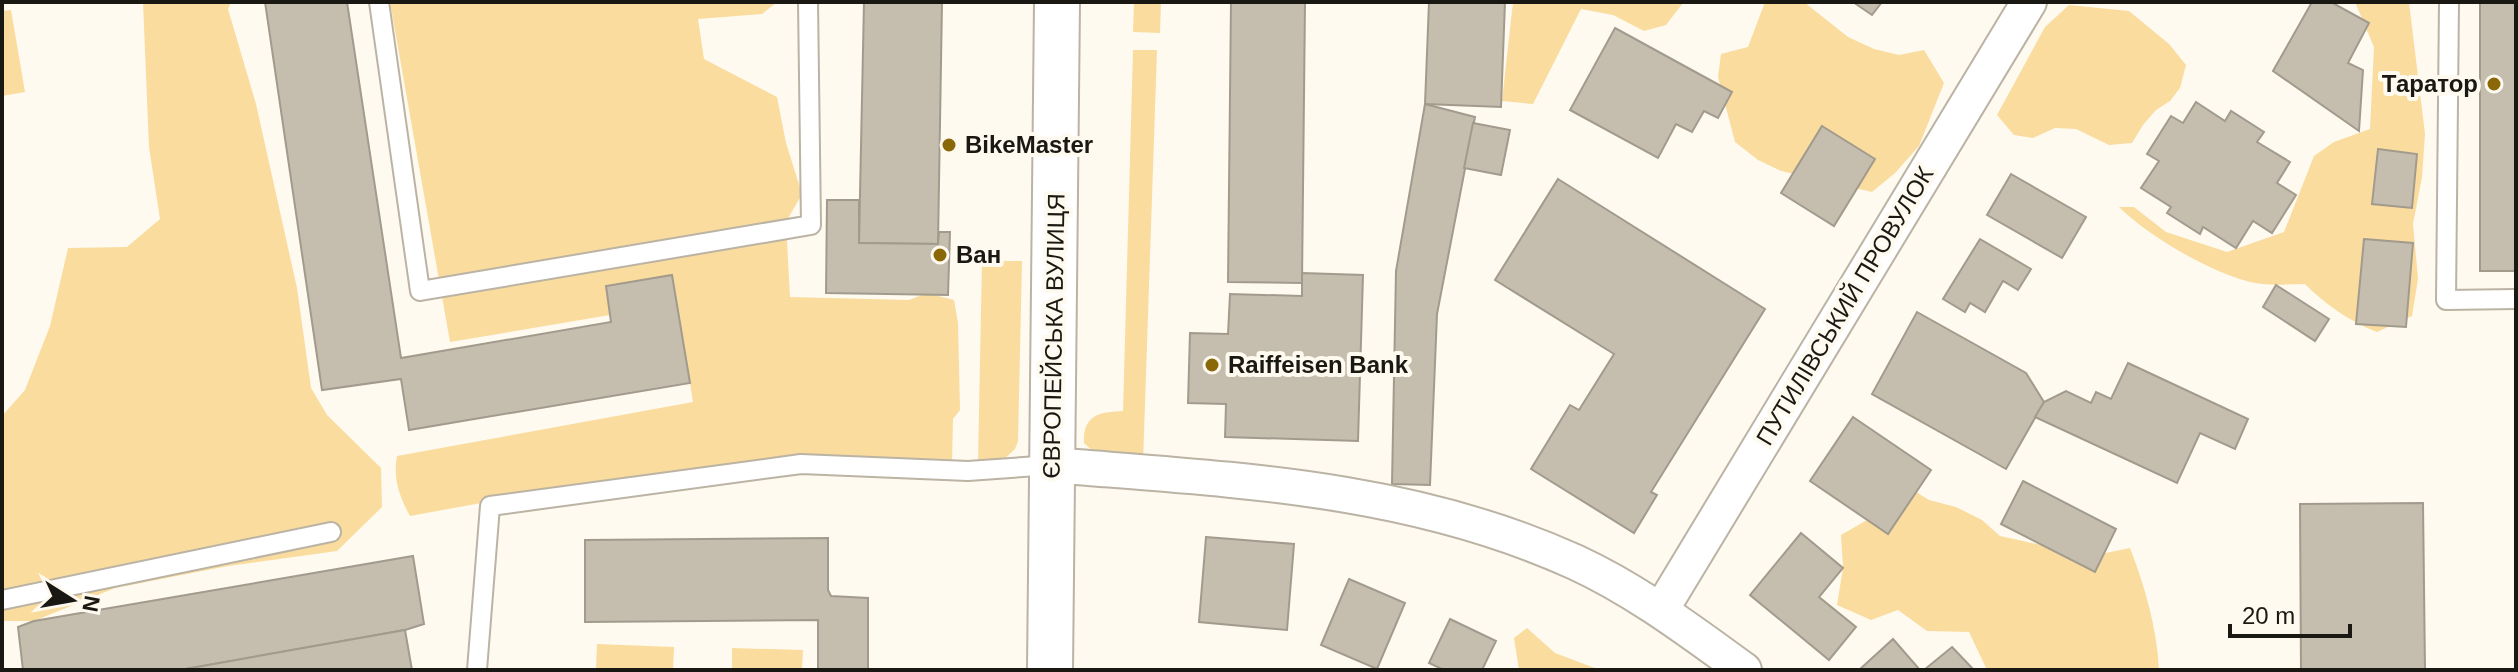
<svg xmlns="http://www.w3.org/2000/svg" width="2518" height="672" font-family="Arial,sans-serif">
  <rect width="100%" height="100%" fill="#fefaf0"/>
  <g fill="#fadc9e">
    <path d="M143,2H231L228,9L256,104L297,288L311,388L327,415L381,468L382,507L337,551L228,566L115,588L34,621H2V416L25,390L50,326L68,248L127,247L160,219L149,147Z"/>
    <path d="M390,2H777L762,14L698,19L704,59L777,97L786,143L802,194L786,222L790,297L909,300L927,293L954,300L958,323L960,410L953,419L952,464L828,459L514,497L410,516C399,496 393,479 397,456L693,402L673,280L666,276L606,286L610,315L450,342Z"/>
    <path d="M1134,2H1161L1160,33L1133,32Z"/>
    <path d="M1513,2H1683V3L1666,25L1644,31L1613,15L1581,9L1533,104L1502,101Z"/>
    <path d="M1765,2H1804L1848,37L1874,49L1899,55L1924,50L1944,83L1919,146L1895,173L1872,192L1781,171L1758,160L1735,142L1718,77L1721,54L1748,47Z"/>
    <path d="M2355,2H2409L2425,134L2422,177L2413,224L2418,279L2412,316L2377,332C2349,321 2326,305 2305,284C2289,284 2270,286 2255,283C2214,275 2148,236 2119,207H2134L2166,232L2227,252L2284,232L2314,156L2334,142L2370,129L2374,47Z"/>
    <path d="M2069,5L2129,11L2169,44L2186,65L2180,88L2170,101L2156,110L2143,125L2132,143L2109,145L2076,129L2055,128L2033,138L2014,135L1997,115L2045,27Z"/>
    <path d="M11,10L25,92L2,96V11Z"/>
    <path d="M1133,50H1157L1143,463L1094,452L1084,443C1083,415 1099,412 1123,411Z"/>
    <path d="M982,261H1022L1018,441L1015,449L1002,461H978Z"/>
    <path d="M1916,492L1929,500L1956,507L1982,520L2000,536L2091,556L2130,548C2145,587 2157,628 2159,670H1987L1969,632L1927,631L1898,610L1871,620L1837,605L1843,568L1841,535Z"/>
    <path d="M1527,628L1555,653L1600,670H1519L1514,638Z"/>
    <path d="M597,644L674,647L673,670H596Z"/>
    <path d="M732,648L803,650L802,670H732Z"/>
  </g>
  <g fill="#c5bdae" stroke="#a29b8d" stroke-width="2">
    <path d="M265,2H347L401,358L611,322L606,286L672,275L690,383L409,430L401,379L322,390Z"/>
    <path d="M864,2H942L938,244L859,243Z"/>
    <path d="M1231,2H1305L1302,283L1228,282Z"/>
    <path d="M1429,2H1505L1501,107L1425,104Z"/>
    <path d="M1853,2H1882L1872,15Z"/>
    <path d="M2312,2H2331L2369,23L2348,63L2363,70L2359,131L2273,71Z"/>
    <rect x="2480" y="2" width="36" height="269"/>
    <path d="M1615,28L1732,92L1718,118L1704,111L1692,132L1676,124L1658,158L1570,110Z"/>
    <path d="M2196,102L2225,121L2231,111L2264,132L2257,142L2290,162L2277,183L2296,195L2272,233L2253,221L2236,248L2203,227L2200,234L2167,213L2171,207L2141,188L2159,161L2147,154L2171,116L2183,123Z"/>
    <path d="M1425,104L1475,117L1437,314L1430,485L1392,484L1396,271Z"/>
    <path d="M1473,123L1510,130L1501,175L1464,168Z"/>
    <path d="M1822,126L1875,159L1834,226L1781,193Z"/>
    <path d="M2378,149L2417,154L2412,208L2372,204Z"/>
    <path d="M2011,174L2086,217L2062,258L1987,215Z"/>
    <path d="M1558,179L1765,309L1651,492L1657,495L1634,533L1531,469L1570,405L1579,410L1614,354L1495,280Z"/>
    <path d="M827,200H859V243L938,244L939,232H950L948,295L826,293Z"/>
    <path d="M1980,239L2031,269L2018,290L2003,281L1985,312L1970,303L1965,312L1943,299Z"/>
    <path d="M2364,239L2413,243L2406,327L2356,324Z"/>
    <path d="M1302,273L1363,275L1358,441L1225,437L1226,404L1188,403L1190,333L1228,334L1230,294L1302,296Z"/>
    <path d="M2276,285L2329,319L2315,341L2263,307Z"/>
    <path d="M1917,312L2026,373L2044,402L2006,469L1872,394Z"/>
    <path d="M2128,363L2248,419L2235,449L2200,433L2177,483L2035,417L2044,402L2066,391L2091,403L2096,392L2111,399Z"/>
    <path d="M1853,417L1931,470L1888,534L1810,481Z"/>
    <path d="M2023,481L2116,529L2095,572L2001,524Z"/>
    <path d="M2423,503L2425,670H2301L2300,504Z"/>
    <path d="M1801,533L1843,568L1819,597L1856,627L1829,660L1750,595Z"/>
    <path d="M1206,537L1294,544L1287,630L1199,622Z"/>
    <path d="M828,538V590L831,596L868,598V670H818V620L585,622V540Z"/>
    <path d="M413,556L424,624L405,630L180,670H23L18,627L34,621Z"/>
    <path d="M1349,579L1405,603L1377,669L1321,645Z"/>
    <path d="M1450,619L1496,641L1482,670H1444L1429,663Z"/>
    <path d="M405,630L412,670H180Z"/>
    <path d="M1893,639L1920,670H1859Z"/>
    <path d="M1952,647L1974,670H1924Z"/>
  </g>
  <g fill="none" stroke-linecap="round" stroke-linejoin="round">
    <defs>
      <g id="lane">
        <path d="M379,2L420,291L811,225L808,2"/>
        <path d="M2449,2L2446,300L2516,299"/>
        <path d="M2,600L331,532"/>
        <path d="M477,670L490,506L801,464L968,471L1052,465"/>
      </g>
      <g id="street">
        <path d="M1052,465C1233,480 1407,486 1575,562C1636,590 1690,631 1744,670"/>
        <path d="M1661,610L2029,2"/>
      </g>
      <path id="secondary" d="M1050,670L1057,2"/>
    </defs>
    <use href="#lane" stroke="#bbb3a4" stroke-width="22"/>
    <use href="#street" stroke="#bbb3a4" stroke-width="38"/>
    <use href="#secondary" stroke="#bbb3a4" stroke-width="48"/>
    <use href="#lane" stroke="#fff" stroke-width="18"/>
    <use href="#street" stroke="#fff" stroke-width="34"/>
    <use href="#secondary" stroke="#fff" stroke-width="44"/>
  </g>
  <g fill="#8a6807" stroke="#fefaf0" stroke-width="3">
    <circle cx="2494" cy="84" r="8"/>
    <circle cx="949" cy="145" r="8"/>
    <circle cx="940" cy="255" r="8"/>
    <circle cx="1212" cy="365" r="8"/>
  </g>
  <g text-anchor="middle" stroke-width="8" stroke-linejoin="round" paint-order="stroke">
    <g font-size="24" font-weight="bold" fill="#1a1812" stroke="#fefaf0" text-anchor="start">
      <text x="2478" y="92" text-anchor="end">Таратор</text>
      <text x="965" y="153">BikeMaster</text>
      <text x="956" y="263">Ван</text>
      <text x="1228" y="373">Raiffeisen Bank</text>
    </g>
    <g font-size="24" fill="#1a1812" stroke="#fefaf0">
      <text transform="translate(1845 306) rotate(-59)" y="8">ПУТИЛІВСЬКИЙ ПРОВУЛОК</text>
      <text transform="translate(1054 336) rotate(-89)" y="8">ЄВРОПЕЙСЬКА ВУЛИЦЯ</text>
    </g>
  </g>
  <rect width="2518" height="672" fill="none" stroke="#1a1812" stroke-width="8"/>
  <g transform="translate(72 600) rotate(101)" stroke="#fefaf0" stroke-width="6" paint-order="stroke">
  <path d="M0-6L14 30L0 20L-14 30Z" fill="#1a1812"/>
  <text y="-12" font-size="22" font-weight="bold" text-anchor="middle" fill="#1a1812">N</text>
  </g>
  <path d="M2230 624v12h120v-12" fill="none" stroke="#1a1812" stroke-width="4"/>
  <text x="2242" y="624" font-size="24" fill="#1a1812" stroke="#fefaf0" stroke-width="6" paint-order="stroke">20 m</text>
</svg>
